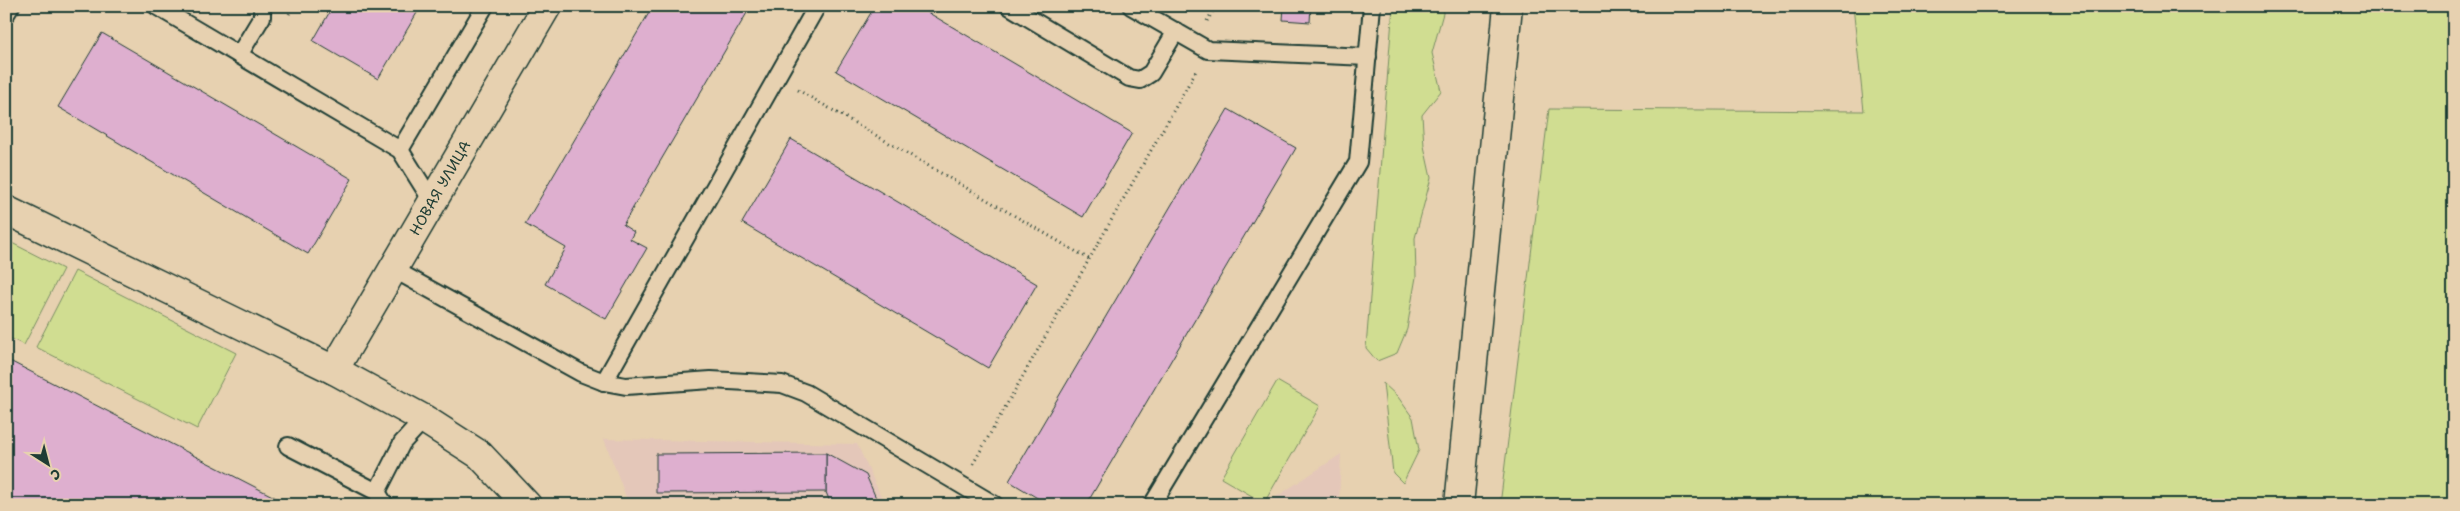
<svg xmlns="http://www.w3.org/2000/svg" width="2460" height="511" font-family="'Shantell Sans',sans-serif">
  <rect width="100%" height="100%" fill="#e7d1b0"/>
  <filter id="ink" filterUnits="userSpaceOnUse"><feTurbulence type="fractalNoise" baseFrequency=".02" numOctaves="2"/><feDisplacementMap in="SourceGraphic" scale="10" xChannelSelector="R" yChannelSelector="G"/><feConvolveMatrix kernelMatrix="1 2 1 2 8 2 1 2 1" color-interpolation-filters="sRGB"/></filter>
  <g filter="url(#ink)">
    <g fill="#e4c7b9">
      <path d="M604,439L857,444L885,505H629Z"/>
      <path d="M1341,454L1339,505H1264Z"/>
    </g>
    <g fill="#d0dd91" stroke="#788d62">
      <path d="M1393,6H1445L1432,53L1441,91L1422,115L1424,146L1431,178L1415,238L1416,277L1410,311L1407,329L1397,353L1377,361L1366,348Z"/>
      <path d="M1853,6H2454V505H1500L1549,109L1864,111Z"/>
      <path d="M6,240L63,269L24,345L6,336Z"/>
      <path d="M75,271L236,353L197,429L36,347Z"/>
      <path d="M1277,381L1320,406L1264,503L1221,478Z"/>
      <path d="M1383,383L1398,397L1413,418L1419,450L1403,483L1393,473Z"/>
    </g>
    <g fill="#deafcf" stroke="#1f3d34">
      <path d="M333,6H421L378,79L313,41Z"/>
      <path d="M653,6H751L623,225L634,232L630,239L647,248L606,319L545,284L566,248L525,224Z"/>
      <path d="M875,6H917L1132,133L1083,217L836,71Z"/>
      <path d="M1284,6H1311L1310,22L1283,20Z"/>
      <path d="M102,33L352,179L308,254L58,107Z"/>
      <path d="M1228,109L1296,148L1086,505H1049L1009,481Z"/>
      <path d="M791,139L1037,284L988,368L742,223Z"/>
      <path d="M6,359L290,505H6Z"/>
      <path d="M826,453L866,475L879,505H831L826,492Z"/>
      <path d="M826,453V492L656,493V454Z"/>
    </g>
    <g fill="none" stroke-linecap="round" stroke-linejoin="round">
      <defs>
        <g id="lane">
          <path d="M156,6L400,150L432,201"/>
          <path d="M1009,6L1129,78L1140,80L1151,73L1176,31"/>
          <path d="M1131,6L1208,50L1368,57"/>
          <path d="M6,14L11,6"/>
          <path d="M239,55L262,17V6"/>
          <path d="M400,150L485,6"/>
          <path d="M393,269L581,373L604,382L626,386L711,380L782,384L806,393L995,505"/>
          <path d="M604,382L817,6"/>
          <path d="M288,446L377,492L402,443L424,419"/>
          <path d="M377,492L385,505"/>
          <path d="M1152,505L1358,162L1372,6"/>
        </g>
        <g id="street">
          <path d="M6,210L334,370L424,419L480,455L527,505"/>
          <path d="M334,370L547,6"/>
        </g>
        <path id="secondary" d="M1459,505L1508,6"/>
      </defs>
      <use href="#lane" stroke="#1f3d34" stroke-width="20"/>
      <use href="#street" stroke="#1f3d34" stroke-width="31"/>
      <use href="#secondary" stroke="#1f3d34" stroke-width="31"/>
      <g stroke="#1f3d34" stroke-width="3" stroke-dasharray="1 4" stroke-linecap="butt">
        <path d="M289,14L293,6"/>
        <path d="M1207,21L1216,6"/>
        <path d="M798,90L1089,259"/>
        <path d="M973,464L1196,71"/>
      </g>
      <use href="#lane" stroke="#e7d1b0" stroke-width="16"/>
      <use href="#street" stroke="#e7d1b0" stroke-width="28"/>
      <use href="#secondary" stroke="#e7d1b0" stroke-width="28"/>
    </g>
  </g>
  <g text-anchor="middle" stroke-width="4" stroke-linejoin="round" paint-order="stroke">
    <g font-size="15" fill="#1f3d34" stroke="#e7d1b0">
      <text transform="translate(440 188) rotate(-60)" y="5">НОВАЯ УЛИЦА</text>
    </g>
  </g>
  <rect width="2460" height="511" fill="none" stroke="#e7d1b0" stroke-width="25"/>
  <rect x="12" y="12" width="2435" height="486" fill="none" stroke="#1f3d34" stroke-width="2" filter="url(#ink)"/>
  <g transform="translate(48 464) rotate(144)" stroke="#e7d1b0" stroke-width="4" paint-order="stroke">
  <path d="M0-4L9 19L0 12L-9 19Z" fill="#1f3d34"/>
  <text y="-8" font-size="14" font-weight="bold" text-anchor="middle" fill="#1f3d34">С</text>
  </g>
</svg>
